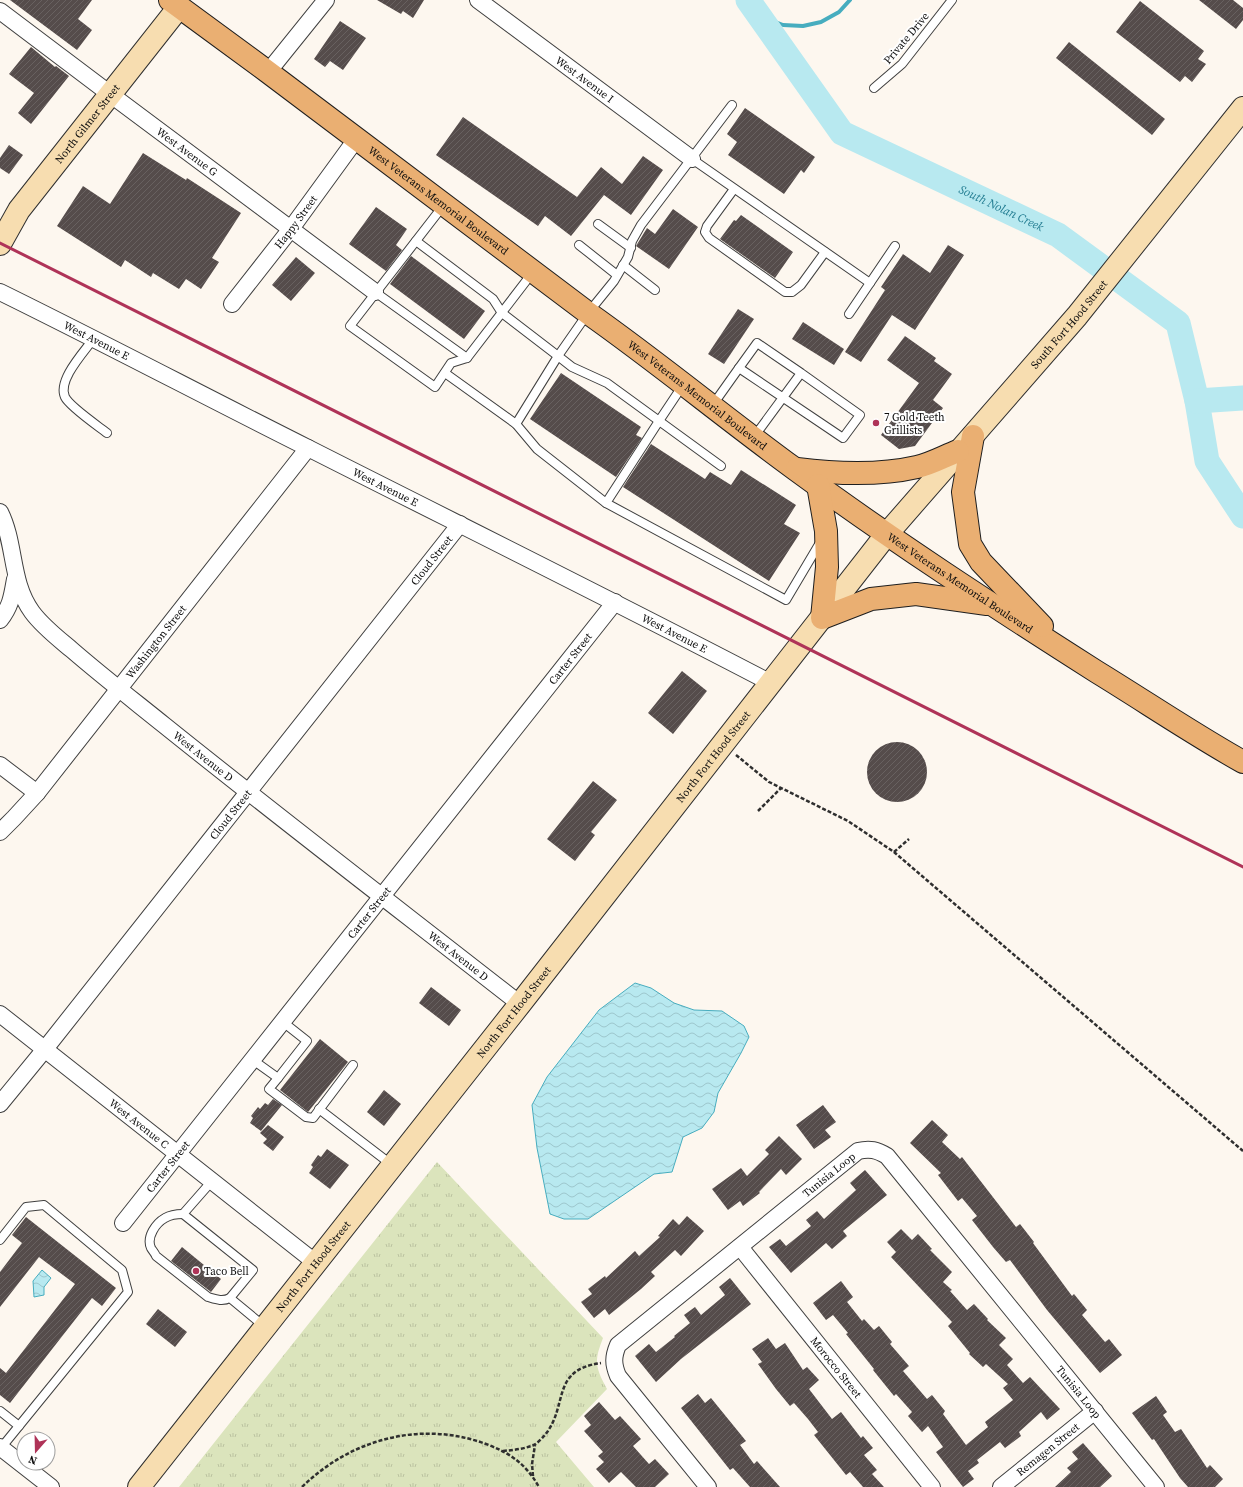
<svg xmlns="http://www.w3.org/2000/svg" width="1243" height="1487" font-family="'Source Serif 4',serif">
  <defs>
    <pattern id="park-tufts" width="24" height="20" patternUnits="userSpaceOnUse"><rect width="24" height="20" fill="#dbe4bc"/><path d="M3 7l-1-3M5 7V3M7 7l1-3M15 17l-1-3M17 17v-4M19 17l1-3" fill="none" stroke="#bbc2a0"/></pattern>
    <pattern id="water-waves" width="16" height="10" patternUnits="userSpaceOnUse"><rect width="16" height="10" fill="#b8e9f0"/><path d="M0 5q4-4 8 0t8 0" fill="none" stroke="#9dc7cd"/></pattern>
    <pattern id="building-hatch" width="6" height="6" patternUnits="userSpaceOnUse"><rect width="6" height="6" fill="#554c4b"/><path d="M-1 1l2-2M0 6l6-6M5 7l2-2" fill="none" stroke="#686160"/></pattern>
  </defs>
  <rect width="100%" height="100%" fill="#fdf7ef"/>
  <path fill="url(#park-tufts)" d="M437,1162L603,1338C594,1361 595,1367 607,1389L556,1442L594,1487H179Z"/>
  <g fill="url(#water-waves)" stroke="#47adbf">
    <path d="M635,983L651,988L674,1003L694,1010L722,1011L744,1026L749,1037L741,1053L718,1093L714,1112L702,1128L683,1137L672,1172L654,1174L588,1219H564L550,1214L537,1148L532,1105L547,1077L599,1010Z"/>
    <path d="M42,1270L51,1278L44,1287V1295L34,1297L33,1281Z"/>
  </g>
  <g fill="none" stroke-linecap="round" stroke-linejoin="round">
    <path stroke="#47adbf" stroke-width="4" d="M760,16L783,25L803,26L821,22L839,12L850,0"/>
    <g stroke="#b8e9f0" stroke-width="25">
      <path id="s1" d="M748,0L842,133L1058,235L1178,323L1197,401L1207,461L1243,516"/>
      <path d="M1197,401L1243,398"/>
    </g>
  </g>
  <g fill="url(#building-hatch)">
    <path d="M10,0H92L78,19L92,30L77,50Z"/>
    <path d="M377,0H424L413,18L403,11L401,14Z"/>
    <path d="M1199,0H1233L1243,8V20L1236,29Z"/>
    <path d="M1140,1L1204,51L1198,59L1206,64L1192,82L1185,76L1180,82L1116,32Z"/>
    <path d="M340,21L366,38L343,70L330,61L325,67L314,59Z"/>
    <path d="M1069,42L1165,119L1152,135L1056,58Z"/>
    <path d="M31,47L55,67L56,66L69,76L31,124L18,113L34,93L9,74Z"/>
    <path d="M745,108L815,157L804,173L801,170L784,194L728,155L737,142L727,134Z"/>
    <path d="M463,117L577,197L601,167L622,184L643,156L663,170L631,215L604,195L571,236L545,216L538,226L436,155Z"/>
    <path d="M9,145L23,155L9,174L0,168V158Z"/>
    <path d="M143,153L186,180L187,178L241,213L212,258L219,262L201,289L186,279L179,289L153,273L151,277L125,260L121,267L57,226L83,186L110,204Z"/>
    <path d="M376,207L407,229L396,245L402,250L386,271L349,244Z"/>
    <path d="M673,209L698,227L669,269L636,246L647,228L655,234Z"/>
    <path d="M741,215L793,252L775,278L720,239L734,220L736,221Z"/>
    <path d="M948,245L964,255L915,330L892,315L861,362L845,352L885,290L881,287L903,254L930,273Z"/>
    <path d="M411,256L485,311L464,339L390,284Z"/>
    <path d="M296,257L315,273L291,301L272,285Z"/>
    <path d="M738,309L754,319L724,364L708,354Z"/>
    <path d="M803,322L844,349L834,365L792,339Z"/>
    <path d="M905,336L936,358L934,361L952,374L933,400L943,408L915,446L899,449L881,435L919,383L887,360Z"/>
    <path d="M561,373L641,427L636,435L642,438L616,477L530,419Z"/>
    <path d="M651,444L705,479L710,472L731,485L741,470L796,505L784,524L800,533L769,581L623,487Z"/>
    <path d="M682,671L707,691L673,734L648,713Z"/>
    <circle cx="897" cy="772" r="30"/>
    <path d="M593,781L617,800L591,832L595,835L575,861L547,839Z"/>
    <path d="M431,987L461,1010L449,1026L419,1003Z"/>
    <path d="M320,1039L348,1062L308,1112L280,1090Z"/>
    <path d="M384,1090L401,1104L384,1126L367,1112Z"/>
    <path d="M273,1099L282,1105L261,1131L250,1123L253,1118L251,1116L258,1107L260,1109L265,1103L268,1105Z"/>
    <path d="M823,1105L836,1122L825,1130L831,1137L814,1149L796,1125Z"/>
    <path d="M932,1120L948,1135L942,1142L960,1159L962,1157L1016,1227L1020,1224L1034,1242L1033,1243L1072,1296L1074,1294L1087,1310L1082,1315L1105,1342L1109,1339L1122,1355L1100,1373L1047,1310L1010,1260L1006,1262L993,1247L972,1220L977,1216L962,1198L958,1201L938,1175L941,1173L910,1143Z"/>
    <path d="M268,1125L284,1137L273,1151L263,1143L267,1139L260,1133Z"/>
    <path d="M779,1136L802,1159L786,1175L781,1169L759,1192L760,1193L743,1206L740,1201L728,1210L712,1189L741,1168L747,1176L769,1154L765,1150Z"/>
    <path d="M327,1149L349,1165L330,1189L309,1173L313,1167L311,1165L318,1155L321,1157Z"/>
    <path d="M865,1170L887,1195L843,1231L847,1236L832,1249L826,1243L791,1273L769,1247L780,1239L786,1246L811,1226L806,1220L817,1211L824,1219L856,1190L850,1183Z"/>
    <path d="M687,1216L704,1231L681,1256L675,1250L651,1272L655,1276L641,1289L609,1315L605,1309L594,1318L581,1302L592,1294L588,1289L605,1276L606,1278L635,1251L639,1256L660,1237L658,1236L673,1219L679,1225Z"/>
    <path d="M26,1217L116,1288L102,1306L92,1298L10,1403L0,1395V1368L6,1373L75,1284L39,1257L0,1307V1272L22,1243L12,1235Z"/>
    <path d="M901,1229L912,1240L918,1234L932,1249L930,1250L952,1272L943,1282L952,1290L950,1291L967,1310L974,1304L988,1319L987,1320L1006,1338L999,1345L1013,1359L1007,1365L1023,1383L1030,1377L1060,1409L1047,1420L1041,1412L1019,1432L1021,1436L1005,1448L1000,1442L977,1460L979,1463L968,1471L974,1479L963,1487L936,1452L943,1447L928,1426L922,1432L908,1416L912,1412L896,1394L894,1396L873,1370L874,1369L846,1334L848,1333L833,1315L826,1320L813,1303L841,1281L853,1297L847,1302L862,1321L864,1319L874,1330L879,1326L892,1342L890,1344L909,1366L903,1371L927,1399L932,1395L945,1411L943,1414L966,1445L988,1427L985,1422L1013,1400L1003,1388L1008,1384L986,1364L983,1367L969,1354L970,1353L948,1326L952,1322L891,1257L896,1252L887,1242Z"/>
    <path d="M182,1247L221,1279L211,1292L171,1261Z"/>
    <path d="M730,1278L751,1304L681,1359L656,1382L635,1356L649,1344L656,1352L675,1337L674,1336L690,1323L684,1315L695,1307L701,1315L725,1295L719,1287Z"/>
    <path d="M158,1309L187,1332L175,1347L146,1324Z"/>
    <path d="M768,1338L776,1349L785,1343L803,1370L807,1367L819,1380L809,1389L832,1419L841,1412L861,1438L863,1436L873,1448L864,1455L877,1470L872,1474L884,1487H863L850,1472L846,1475L814,1435L818,1432L808,1419L794,1403L790,1406L776,1389L758,1364L762,1362L752,1349Z"/>
    <path d="M698,1394L705,1403L711,1398L746,1441L740,1445L754,1464L757,1461L780,1487H750L733,1468L730,1470L681,1408Z"/>
    <path d="M1156,1396L1167,1412L1163,1415L1175,1432L1181,1429L1207,1468L1210,1465L1223,1479L1215,1487H1188L1180,1478L1154,1439L1152,1440L1132,1413Z"/>
    <path d="M599,1402L615,1420L620,1416L641,1439L633,1446L649,1464L655,1459L669,1474L655,1487H636L621,1472L609,1483L596,1469L604,1462L598,1456L603,1452L584,1431L591,1425L584,1416Z"/>
    <path d="M1083,1443L1112,1476L1100,1487H1055L1071,1472L1067,1468L1078,1459L1072,1452Z"/>
  </g>
  <g fill="none" stroke-linecap="round" stroke-linejoin="round">
    <defs>
      <g id="lane">
        <path d="M874,88L902,64L952,0"/>
        <path d="M692,159L870,283"/>
        <path d="M734,189L707,226L705,232L709,238L785,292H792L801,285L825,252"/>
        <path d="M443,206L350,326L435,387L451,363L467,358L533,272"/>
        <path d="M598,224L631,248"/>
        <path d="M416,241L493,299L502,313L558,356L516,424"/>
        <path d="M579,245L617,275"/>
        <path d="M623,265L655,290"/>
        <path d="M375,292L467,358"/>
        <path d="M849,314L895,246"/>
        <path d="M94,338C85,351 57,380 65,397C69,406 98,426 107,433"/>
        <path d="M445,373L516,424L537,449L606,503"/>
        <path d="M683,385L659,421L606,503L786,600L821,541"/>
        <path d="M712,406L739,368"/>
        <path d="M754,437L801,373L757,343L739,368L843,438L860,415L801,373"/>
        <path d="M721,466L607,383L572,367L558,356L588,313L614,281L628,257L632,241L641,225L732,105"/>
        <path d="M253,1060L278,1078L307,1041L283,1022"/>
        <path d="M278,1078L269,1089L306,1117L313,1118L353,1065"/>
        <path d="M319,1109L392,1165"/>
        <path d="M212,1181L183,1214L253,1270L230,1298L265,1327"/>
        <path d="M183,1214C177,1214 170,1215 165,1218C156,1223 146,1237 151,1248C152,1250 155,1253 156,1256L208,1297C215,1299 222,1302 230,1298"/>
        <path d="M0,1240L26,1207L44,1205L122,1270L128,1292L1,1448"/>
        <path d="M0,1411L19,1426"/>
      </g>
      <g id="street">
        <path id="s2" d="M478,0L692,159"/>
        <path id="s3" d="M0,11L110,94L375,292"/>
        <path d="M268,72L326,0"/>
        <path id="s4" d="M0,292C104,343 206,397 310,449C464,527 618,603 771,683"/>
        <path id="s5" d="M232,304L290,230L357,138"/>
        <path id="s6" d="M0,512C16,544 10,582 32,612C43,627 59,639 72,650C102,676 133,700 164,725C281,819 401,911 520,1004"/>
        <path d="M0,620C11,606 12,596 15,579"/>
        <path d="M0,765L37,793"/>
        <path id="s7" d="M0,832L14,818L37,793L308,448"/>
        <path id="s8" d="M0,1014L316,1263"/>
        <path id="s9" d="M0,1104L45,1049L460,524"/>
        <path id="s10" d="M123,1223L615,602"/>
        <path id="s11" d="M740,1247L932,1487"/>
        <path d="M0,1447L51,1487"/>
        <path id="s12" d="M708,1487L618,1376C613,1364 613,1357 618,1345L858,1151C870,1148 877,1150 887,1156L1156,1487"/>
        <path id="s13" d="M1001,1487L1095,1411"/>
      </g>
      <g id="secondary">
        <path id="s14" d="M0,244L19,210L179,7"/>
        <path id="s15" d="M139,1487L520,1004L886,535L1077,316L1243,108"/>
      </g>
      <g id="primary">
        <path id="s16" d="M170,0L268,72L588,313C659,363 725,418 795,469C893,541 995,607 1097,672C1146,702 1193,734 1243,762"/>
        <path d="M973,436L963,492L970,544L981,562L1042,626"/>
        <path d="M797,469C837,474 878,476 917,467C931,464 945,456 958,451"/>
        <path d="M818,485L826,531L827,567L822,618L871,599L916,594L987,604"/>
      </g>
    </defs>
    <use href="#lane" stroke="#404040" stroke-width="10"/>
    <use href="#street" stroke="#404040" stroke-width="18"/>
    <use href="#secondary" stroke="#2f2f2f" stroke-width="24"/>
    <use href="#primary" stroke="#1e1e1e" stroke-width="24"/>
    <g stroke="#2f2f2f" stroke-width="2.5" stroke-dasharray="4 2" stroke-linecap="butt">
      <path d="M736,755L769,782L848,821L894,852L1243,1151"/>
      <path d="M758,811L781,788"/>
      <path d="M894,852L909,839"/>
      <path d="M503,1451C513,1450 524,1449 534,1445C538,1443 542,1438 545,1435C569,1405 550,1370 601,1363"/>
      <path d="M533,1476L532,1464L535,1445"/>
      <path d="M302,1487C351,1439 421,1420 486,1444C510,1453 526,1464 539,1487"/>
    </g>
    <use href="#lane" stroke="#fff" stroke-width="8"/>
    <use href="#street" stroke="#fff" stroke-width="16"/>
    <use href="#secondary" stroke="#f7ddb0" stroke-width="22"/>
    <use href="#primary" stroke="#eaaf72" stroke-width="22"/>
    <path stroke="#af3358" stroke-width="3" d="M0,243L1243,867"/>
  </g>
  <g fill="#af3358" stroke="#fff" stroke-width="1.5">
    <circle cx="876" cy="423" r="4"/>
    <circle cx="196" cy="1271" r="4"/>
  </g>
  <g text-anchor="middle" stroke-width="4" stroke-linejoin="round" paint-order="stroke">
    <g font-size="11" fill="#0d0d0d" stroke="#fff">
      <text transform="translate(906 38) rotate(-50)" y="4">Private Drive</text>
      <text dy="4" stroke="none"><textPath href="#s2" startOffset="133">West Avenue I</textPath></text>
      <text dy="4" stroke="none"><textPath href="#s14" startOffset="149">North Gilmer Street</textPath></text>
      <text dy="4" stroke="none"><textPath href="#s3" startOffset="234">West Avenue G</textPath></text>
      <text dy="4" stroke="none"><textPath href="#s16" startOffset="335">West Veterans Memorial Boulevard</textPath></text>
      <text dy="4" stroke="none"><textPath href="#s5" startOffset="104">Happy Street</textPath></text>
      <text dy="4" stroke="none"><textPath href="#s15" startOffset="1489">South Fort Hood Street</textPath></text>
      <text dy="4" stroke="none"><textPath href="#s4" startOffset="108">West Avenue E</textPath></text>
      <text dy="4" stroke="none"><textPath href="#s16" startOffset="659">West Veterans Memorial Boulevard</textPath></text>
      <text dy="4" stroke="none"><textPath href="#s4" startOffset="432">West Avenue E</textPath></text>
      <text dy="4" stroke="none"><textPath href="#s9" startOffset="694">Cloud Street</textPath></text>
      <text dy="4" stroke="none"><textPath href="#s16" startOffset="982">West Veterans Memorial Boulevard</textPath></text>
      <text dy="4" stroke="none"><textPath href="#s4" startOffset="756">West Avenue E</textPath></text>
      <text dy="4" stroke="none"><textPath href="#s7" startOffset="246">Washington Street</textPath></text>
      <text dy="4" stroke="none"><textPath href="#s10" startOffset="720">Carter Street</textPath></text>
      <text dy="4" stroke="none"><textPath href="#s6" startOffset="330">West Avenue D</textPath></text>
      <text dy="4" stroke="none"><textPath href="#s15" startOffset="929">North Fort Hood Street</textPath></text>
      <text dy="4" stroke="none"><textPath href="#s9" startOffset="370">Cloud Street</textPath></text>
      <text dy="4" stroke="none"><textPath href="#s10" startOffset="396">Carter Street</textPath></text>
      <text dy="4" stroke="none"><textPath href="#s6" startOffset="654">West Avenue D</textPath></text>
      <text dy="4" stroke="none"><textPath href="#s15" startOffset="605">North Fort Hood Street</textPath></text>
      <text dy="4" stroke="none"><textPath href="#s8" startOffset="177">West Avenue C</textPath></text>
      <text dy="4" stroke="none"><textPath href="#s10" startOffset="72">Carter Street</textPath></text>
      <text dy="4" stroke="none"><textPath href="#s12" startOffset="446">Tunisia Loop</textPath></text>
      <text dy="4" stroke="none"><textPath href="#s15" startOffset="281">North Fort Hood Street</textPath></text>
      <text dy="4" stroke="none"><textPath href="#s11" startOffset="154">Morocco Street</textPath></text>
      <text dy="4" stroke="none"><textPath href="#s12" startOffset="818">Tunisia Loop</textPath></text>
      <text dy="4" stroke="none"><textPath href="#s13" startOffset="60">Remagen Street</textPath></text>
    </g>
    <g font-size="11" fill="#0d0d0d" stroke="#fff" text-anchor="start">
      <text x="884" y="421">7 Gold Teeth<tspan x="884" dy="13">Grillists</tspan></text>
      <text x="204" y="1275">Taco Bell</text>
    </g>
    <g font-size="12" font-style="italic" fill="#237d92" stroke="#fff">
      <text dy="4" stroke="none"><textPath href="#s1" startOffset="339">South Nolan Creek</textPath></text>
    </g>
  </g>
  <g transform="translate(36 1451) rotate(200)"><circle r="19" fill="#ffffff" stroke="#9e9e9e"/>
  <path d="M0-3L7 15L0 10L-7 15Z" fill="#af3358"/>
  <text y="-6" font-size="11" font-weight="bold" text-anchor="middle" fill="#0d0d0d">N</text>
  </g>
</svg>
